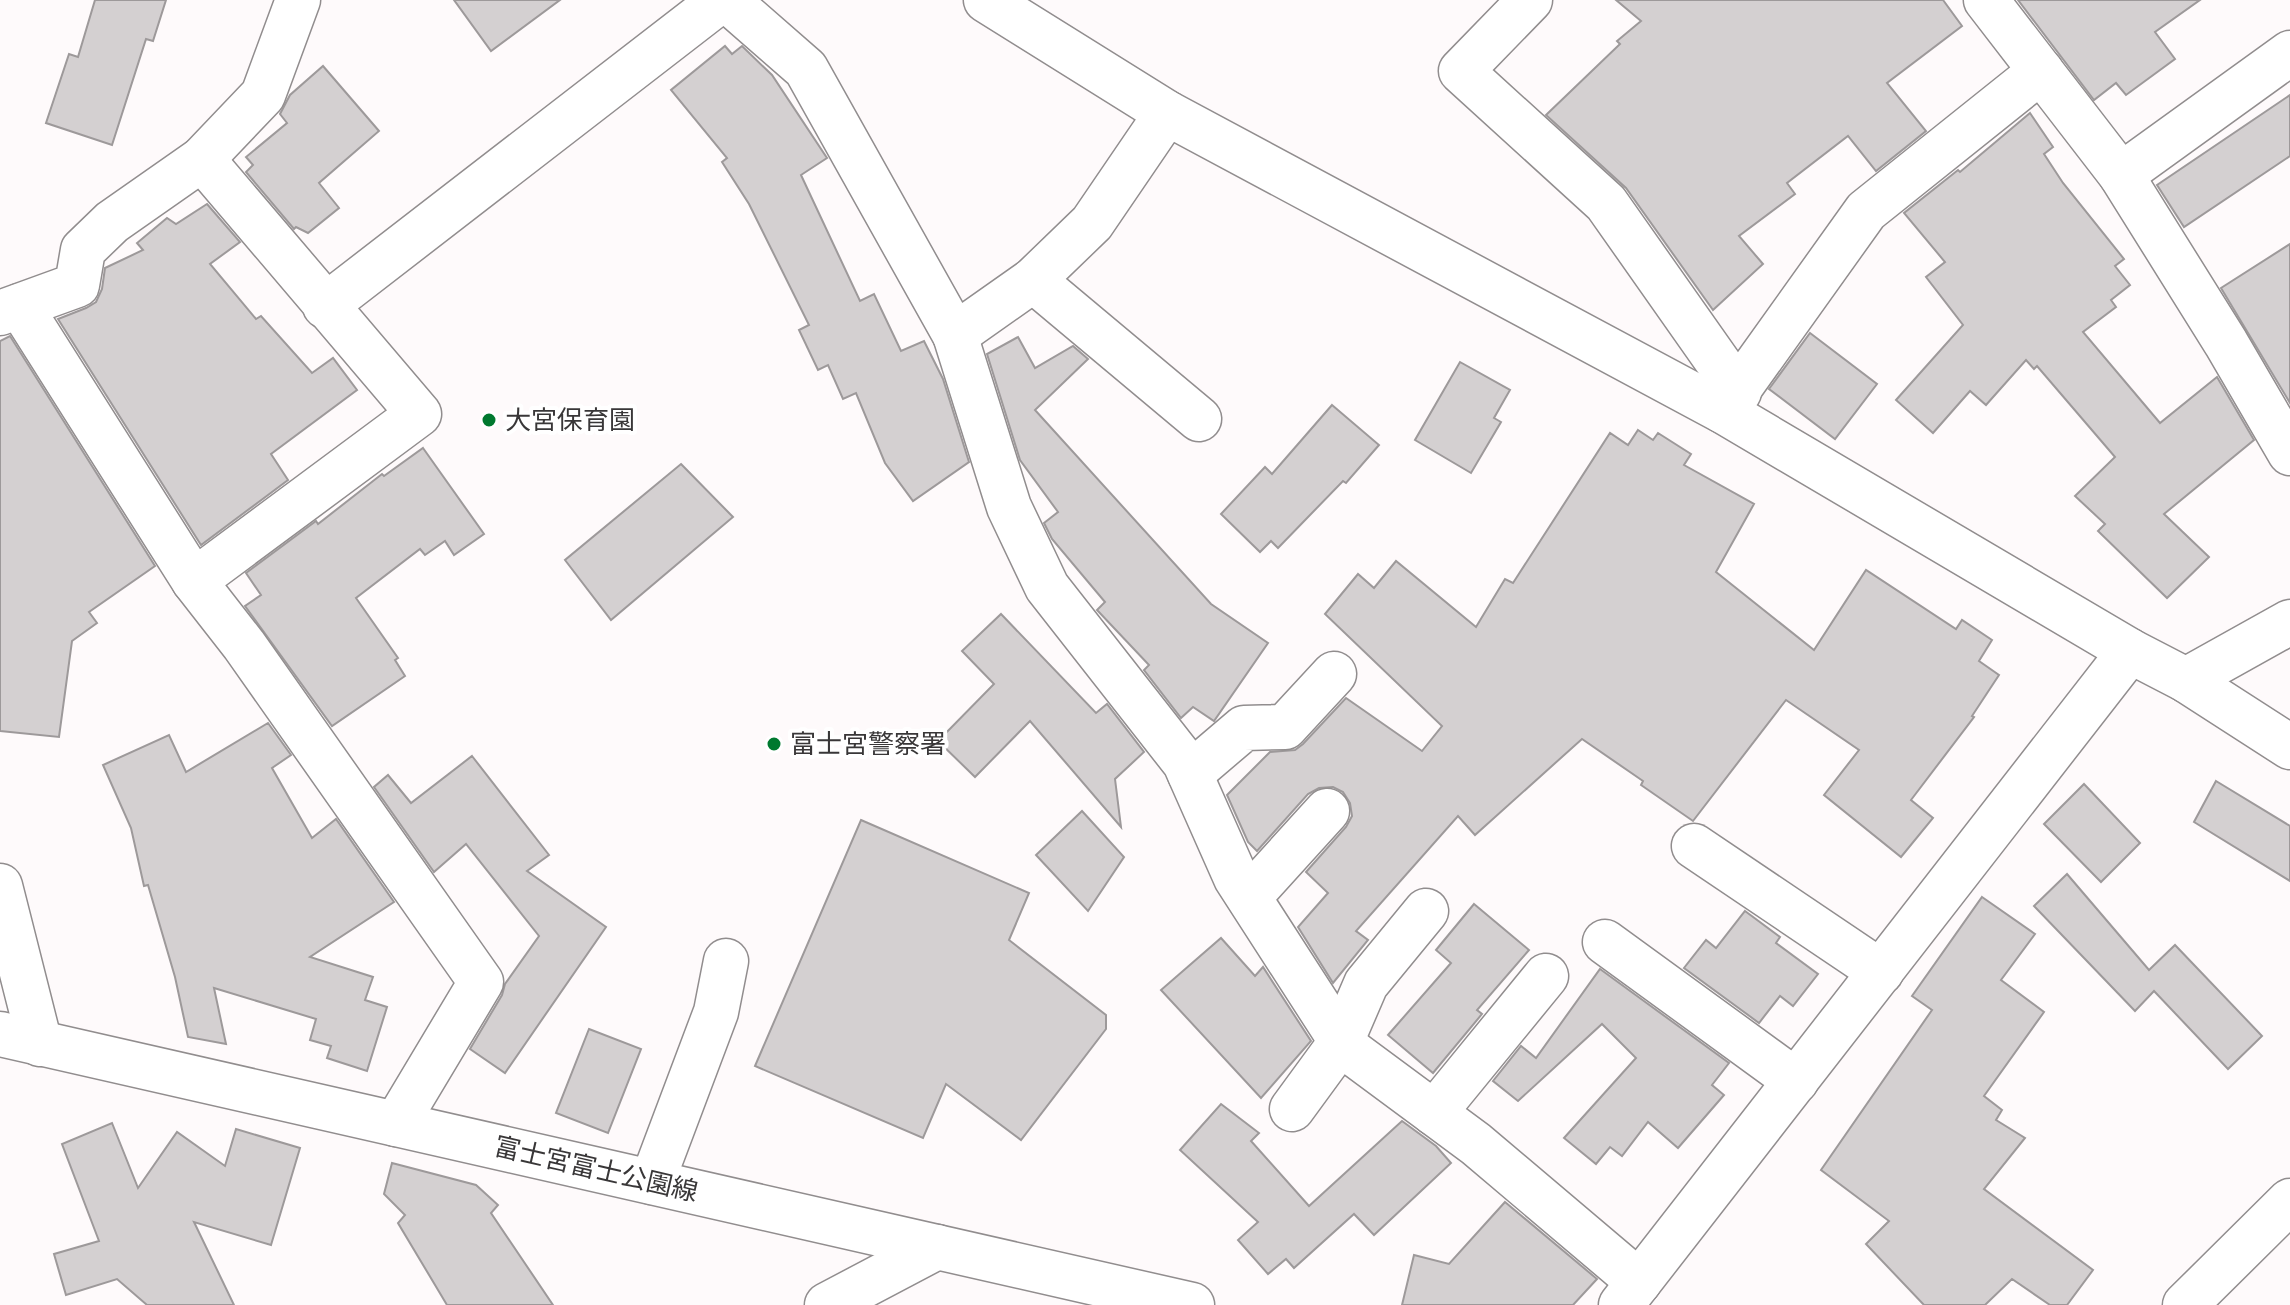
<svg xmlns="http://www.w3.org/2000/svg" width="2290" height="1305" font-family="Karla,'Noto Sans JP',sans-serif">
  <rect width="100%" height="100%" fill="#fefafb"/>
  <g fill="#d4d0d1" stroke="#9d999a" stroke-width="2">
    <path d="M95,0H166L153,41L146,39L112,145L46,123L69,54L78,57Z"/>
    <path d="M454,0H560L491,51Z"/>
    <path d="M1616,0H1943L1962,26L1887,83L1926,131L1876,171L1848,136L1787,183L1795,194L1739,236L1763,264L1713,310L1626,188L1546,115L1620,44L1617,41L1641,21Z"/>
    <path d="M2018,0H2200L2155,32L2175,59L2126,95L2116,83L2094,100Z"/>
    <path d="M725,46L732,54L742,46L772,75L827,158L801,175L860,301L874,294L901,351L924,341L943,379L969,462L913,501L885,463L856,393L843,399L828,365L818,370L799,330L809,325L749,204L722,162L727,158L671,90Z"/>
    <path d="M323,66L379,131L319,183L339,208L308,233L296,227L294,229L246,172L253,165L246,157L287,123L280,114L290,95Z"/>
    <path d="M2290,95V156L2184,227L2157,185Z"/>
    <path d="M2030,113L2053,147L2044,154L2063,183L2124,259L2115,266L2130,285L2111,300L2116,307L2083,332L2160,423L2217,377L2254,440L2164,514L2209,557L2167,598L2098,531L2105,524L2075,496L2115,457L2037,366L2034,369L2026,360L1986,405L1970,391L1933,433L1896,400L1963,325L1926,277L1945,262L1904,213L1958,170L1960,172Z"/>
    <path d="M207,204L240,242L210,264L256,319L261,316L312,373L333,358L357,390L271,454L288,480L201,545L58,319L86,308L96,302L102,289L105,268L143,250L137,243L167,218L176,224Z"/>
    <path d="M2290,244V403L2221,288Z"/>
    <path d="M1810,333L1877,384L1835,439L1769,389Z"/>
    <path d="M10,336L155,566L89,612L97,623L72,641L59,737L0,731V341Z"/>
    <path d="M1018,337L1035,368L1073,346L1088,359L1035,410L1211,604L1268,643L1214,721L1193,707L1181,718L1144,670L1149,665L1097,610L1105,602L1052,539L1044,523L1058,512L1020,460L987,354Z"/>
    <path d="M1460,362L1510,390L1494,418L1501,422L1471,473L1415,440Z"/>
    <path d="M1332,405L1379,445L1346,483L1343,481L1278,548L1271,541L1260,552L1221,514L1265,467L1272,474Z"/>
    <path d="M1638,430L1653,440L1658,433L1691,454L1684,465L1754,504L1716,572L1814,650L1866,570L1956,629L1962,620L1992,640L1979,661L1999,675L1972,716L1974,717L1911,800L1933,818L1901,857L1824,795L1859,750L1786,700L1693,821L1641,785L1643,781L1582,739L1475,835L1458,816L1356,931L1368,940L1333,983L1298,927L1328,893L1306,872L1346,827L1352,816L1350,803L1343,792L1333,787L1319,788L1308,794L1257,851L1248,842L1227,795L1270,752L1295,750L1303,744L1346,698L1422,751L1442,726L1325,614L1358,574L1374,588L1396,561L1476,627L1505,579L1513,583L1610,433L1628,445Z"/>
    <path d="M423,448L484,534L454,555L445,541L425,555L420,549L356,598L398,658L395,660L405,676L332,726L245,606L261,595L246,573L316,521L318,524L382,474L384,476Z"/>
    <path d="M681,464L733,517L611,620L565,560Z"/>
    <path d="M1001,614L1096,713L1107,704L1144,752L1115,779L1121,827L1030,721L975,777L938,741L994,684L962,651Z"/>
    <path d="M268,723L291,755L272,768L312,838L336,819L394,902L310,957L373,977L365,1000L387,1007L367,1071L327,1058L331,1046L310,1040L316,1019L214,988L226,1044L188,1037L175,977L148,885L144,886L131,828L103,765L169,735L186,772Z"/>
    <path d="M472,756L549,855L527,871L606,927L505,1073L470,1049L502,995L505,984L539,936L466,844L434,872L374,787L388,775L411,803Z"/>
    <path d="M2216,781L2290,826V881L2194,822Z"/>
    <path d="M2084,784L2140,843L2101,882L2044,824Z"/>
    <path d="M1082,811L1124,857L1088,911L1036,855Z"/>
    <path d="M861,820L1029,893L1009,940L1106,1015V1029L1021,1140L946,1084L923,1138L755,1066Z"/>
    <path d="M2067,874L2149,970L2175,945L2262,1036L2228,1069L2154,991L2135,1011L2034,906Z"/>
    <path d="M1982,897L2035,934L2001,980L2044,1012L1984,1096L2002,1110L1996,1120L2025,1138L1984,1189L2093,1270L2067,1305H2050L2012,1279L1985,1305H1924L1866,1244L1889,1221L1821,1170L1932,1010L1912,996Z"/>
    <path d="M1474,904L1529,950L1477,1010L1482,1014L1433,1073L1388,1035L1451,963L1436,950Z"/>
    <path d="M1745,911L1780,937L1776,943L1818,974L1793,1006L1780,996L1759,1023L1684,968L1706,940L1716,948Z"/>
    <path d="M1221,938L1255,976L1263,967L1311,1041L1261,1098L1161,990Z"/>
    <path d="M1600,969L1729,1063L1712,1085L1724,1095L1678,1148L1648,1122L1622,1156L1610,1147L1596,1164L1564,1138L1636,1058L1602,1024L1518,1101L1493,1081L1521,1046L1536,1058Z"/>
    <path d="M589,1029L641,1049L608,1133L556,1113Z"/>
    <path d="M1221,1104L1259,1133L1251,1141L1309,1206L1402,1121L1436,1146L1451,1163L1374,1235L1354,1214L1294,1268L1286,1259L1268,1274L1238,1240L1258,1222L1180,1150Z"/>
    <path d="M112,1123L138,1188L177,1132L225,1166L236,1129L300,1148L271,1245L194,1222L234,1305H147L117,1279L66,1295L54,1254L99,1241L62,1144Z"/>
    <path d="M392,1163L476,1185L498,1205L491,1213L553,1305H447L398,1223L405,1215L384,1194Z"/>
    <path d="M1505,1202L1597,1279L1573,1305H1402L1414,1255L1449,1264Z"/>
  </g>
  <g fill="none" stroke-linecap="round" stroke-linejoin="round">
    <defs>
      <g id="minor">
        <path d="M727,0L806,69L955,335L1033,280L1092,223L1167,113"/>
        <path d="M1530,0L1461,71L1606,203L1739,392"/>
        <path d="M1986,0L2121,175L2226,343L2290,453"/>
        <path d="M2121,175L2290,53"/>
        <path d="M1033,280L1199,419"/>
        <path d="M20,306L194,581L244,645L481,982L396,1124"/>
        <path d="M325,306L721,0"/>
        <path d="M0,313L77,285L83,250L112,222L202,159L263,95L298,0"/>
        <path d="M955,335L1009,507L1047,587L1185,763L1236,878L1345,1047L1476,1144L1639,1282"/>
        <path d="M1723,411L1866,211L2041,71"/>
        <path d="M194,581L419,414L202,159"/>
        <path d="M1190,774L1244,728L1285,727L1334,674"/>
        <path d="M1694,846L1881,972"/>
        <path d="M0,886L40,1044"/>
        <path d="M1249,897L1327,811"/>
        <path d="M1605,942L1796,1081"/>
        <path d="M1292,1109L1341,1042L1366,984L1426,911"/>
        <path d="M1434,1113L1546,976"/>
        <path d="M652,1182L716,1012L726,961"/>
        <path d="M827,1305L937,1247"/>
      </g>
      <g id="tertiary">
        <path d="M986,0L1167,113L1723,411L2130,651L2186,680L2290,747"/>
        <path d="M2186,680L2290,622"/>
        <path d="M1621,1305L2130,651"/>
        <path d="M2185,1305L2290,1201"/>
      </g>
      <path id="secondary" d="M0,1034L1192,1305"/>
    </defs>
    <use href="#minor" stroke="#918d8e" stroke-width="47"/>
    <use href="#tertiary" stroke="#918d8e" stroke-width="47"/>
    <use href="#secondary" stroke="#918d8e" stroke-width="47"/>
    <use href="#minor" stroke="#fff" stroke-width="44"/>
    <use href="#tertiary" stroke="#fff" stroke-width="44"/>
    <use href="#secondary" stroke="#fff" stroke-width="44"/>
  </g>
  <g fill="#00792f" stroke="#fff" stroke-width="3">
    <circle cx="489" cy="420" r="8"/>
    <circle cx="774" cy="744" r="8"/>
  </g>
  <g text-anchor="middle" stroke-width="8" stroke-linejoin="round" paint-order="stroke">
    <g font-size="26" fill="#393738" stroke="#fff" text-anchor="start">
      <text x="505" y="429">大宮保育園</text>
      <text x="790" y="753">富士宮警察署</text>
    </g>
    <g font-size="26" fill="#393738" stroke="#fff">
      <text transform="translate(596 1169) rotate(13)" y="9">富士宮富士公園線</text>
    </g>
  </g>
</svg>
